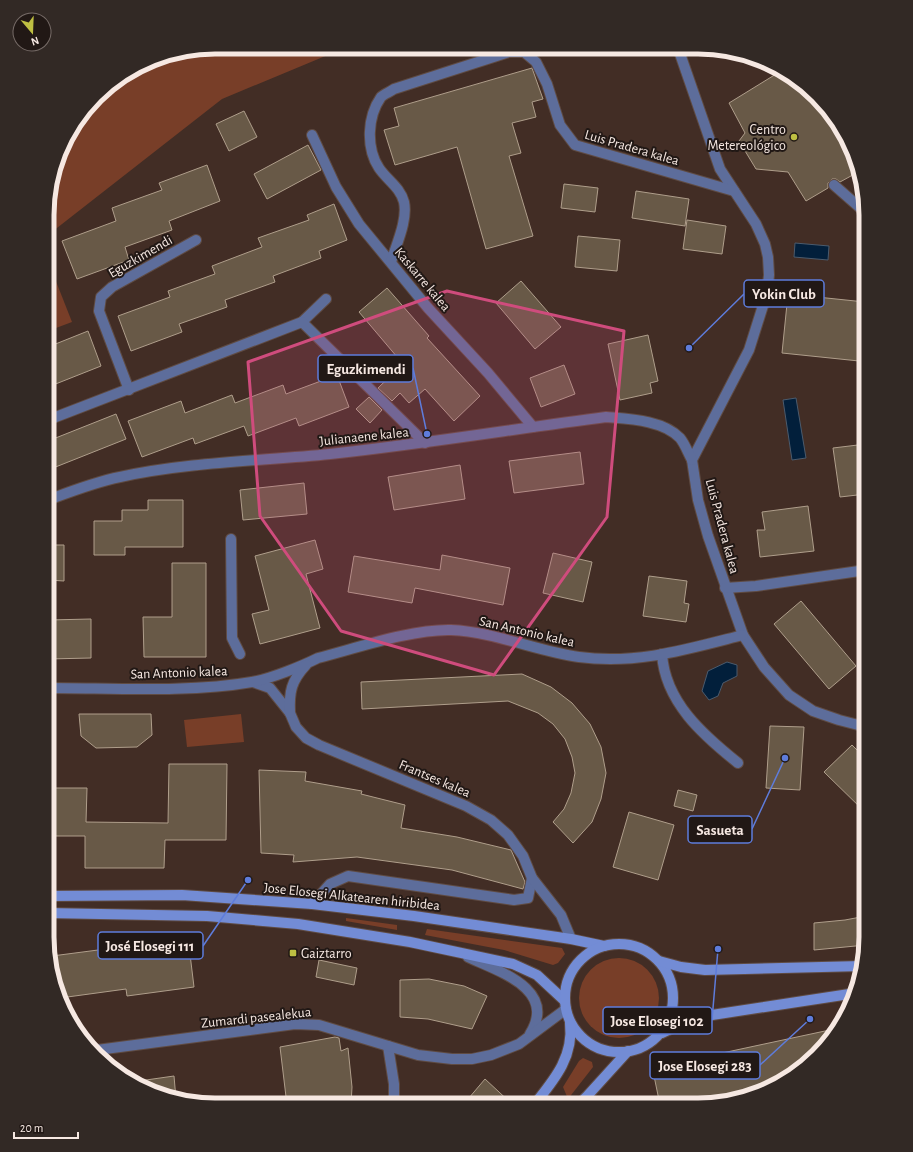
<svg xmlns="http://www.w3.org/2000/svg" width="913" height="1152" font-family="'Alegreya Sans',sans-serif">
  <rect width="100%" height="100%" fill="#422d25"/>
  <g fill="#783e28">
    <path d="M215,47H351L335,52L222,99L48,235V193L69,131L104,89L161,56Z"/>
    <path d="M48,261L72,322L48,331Z"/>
    <path d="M241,714L244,742L187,747L184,720Z"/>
    <path d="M346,918L397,925V930L346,921Z"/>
    <path d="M427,929L562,948L565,954L558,963L553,965L504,950L425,935Z"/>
    <circle cx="619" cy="998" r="40"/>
    <path d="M583,1058L592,1062L593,1067L568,1099L563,1087L579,1061Z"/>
  </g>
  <g fill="#021f3b" stroke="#4b5b6d">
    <path d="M795,243L829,246L828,260L794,257Z"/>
    <path d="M796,398L806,458L792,460L783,400Z"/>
    <path d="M727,662L737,665V676L723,683L718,696L709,700L702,691L708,671Z"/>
  </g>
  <g fill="#685947" stroke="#af9e8b">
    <path d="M532,68L543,99L532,102L536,117L512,123L521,153L509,156L533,236L486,249L457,147L395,165L384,130L399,126L394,108Z"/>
    <path d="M781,71L792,75L844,131L860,171L840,182L836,179H832L828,183V188L806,201L788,172L756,169L739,141L745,133L729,103Z"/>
    <path d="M244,111L257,137L229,151L216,124Z"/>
    <path d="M308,145L321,170L267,199L254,174Z"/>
    <path d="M207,165L220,201L169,221L172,230L125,247L129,260L77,279L62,241L116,221L112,208L162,190L159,183Z"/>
    <path d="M564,184L598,188L595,212L561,208Z"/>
    <path d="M636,191L689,199L685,226L632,218Z"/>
    <path d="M334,204L347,240L319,251L321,258L273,276L275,282L225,300L227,307L179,324L182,332L131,351L118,316L170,297L168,291L215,274L212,266L262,247L258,238L309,220L307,215Z"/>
    <path d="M687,220L726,226L722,254L683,249Z"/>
    <path d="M578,236L620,240L617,271L575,267Z"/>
    <path d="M521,281L561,327L535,349L496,303Z"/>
    <path d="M387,288L429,336L427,338L480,396L454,421L425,389L409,403L400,393L392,401L378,388L403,364L359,312Z"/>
    <path d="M788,294L865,302L859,361L782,353Z"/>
    <path d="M88,331L101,366L48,387V347Z"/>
    <path d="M648,335L658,381L650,383L652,393L620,400L608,344Z"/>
    <path d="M564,365L575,394L541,407L530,378Z"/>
    <path d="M337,375L349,407L299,426L296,418L248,436L244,426L195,444L193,438L142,457L128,421L181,401L185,413L232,395L235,403L283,385L286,394Z"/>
    <path d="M369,397L382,410L370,423L356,409Z"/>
    <path d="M116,414L126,439L48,470V441Z"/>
    <path d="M866,444V494L840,497L833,448Z"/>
    <path d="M580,452L584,484L514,493L509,461Z"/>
    <path d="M460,465L465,499L394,510L388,477Z"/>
    <path d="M304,483L307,514L243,520L240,490Z"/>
    <path d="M148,500H183V547H125V555H94V521H122V510H148Z"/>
    <path d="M808,506L814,551L760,557L757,530H765L762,512Z"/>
    <path d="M315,540L323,569L306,574L320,628L260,644L252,614L269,610L255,556Z"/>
    <path d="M48,545H64V581L48,580Z"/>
    <path d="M553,553L592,562L583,602L543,593Z"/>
    <path d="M442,555L510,568L503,605L415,588L412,603L348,592L354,556L440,570Z"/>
    <path d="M172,563H206V657H144L143,617H172Z"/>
    <path d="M649,576L687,581L684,603L689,604L686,622L643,616Z"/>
    <path d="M801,601L856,666L829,689L774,624Z"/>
    <path d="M91,619V658L48,659V620Z"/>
    <path d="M522,674L551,687L572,703L590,724L601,747L606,773L601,799L592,822L573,843L553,822L564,809L571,793L575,773L572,757L565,739L553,724L538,713L508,701L362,709L361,682Z"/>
    <path d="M79,714H151L152,735L137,747L96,748L81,736Z"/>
    <path d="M770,726L804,727L800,790L766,788Z"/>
    <path d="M852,745L866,759V813L824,772Z"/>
    <path d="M169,764H227L226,840H165L164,868H85V836H47V788H87L86,822L168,823Z"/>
    <path d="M259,770L306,772L305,781L362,791L361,794L405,805L401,828L457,837L511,850L525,882L523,889L452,870L357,857L293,862L294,855L261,853Z"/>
    <path d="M678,790L697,795L693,811L674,806Z"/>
    <path d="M629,812L674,825L658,880L613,867Z"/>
    <path d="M866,916V945L814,950V923L845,920Z"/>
    <path d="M189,946L194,987L127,996L126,989L60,998L56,987L52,956L121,947V955Z"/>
    <path d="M319,960L357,968L354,985L316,977Z"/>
    <path d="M429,979L464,986L487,996L472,1029L428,1019L400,1017V980Z"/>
    <path d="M839,1028L782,1083L709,1105H660L653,1071L714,1057L713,1055Z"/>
    <path d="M335,1037L339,1038L341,1051L348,1048L352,1087L351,1105H287L280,1047Z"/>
    <path d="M174,1076L176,1099L161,1096L132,1082Z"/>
    <path d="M485,1079L513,1105H463Z"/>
  </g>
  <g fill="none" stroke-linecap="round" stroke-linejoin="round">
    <defs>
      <g id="service">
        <path d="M231,539L232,638L240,654"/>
        <path d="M662,654C665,702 703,735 738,763"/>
        <path d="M312,904L330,884L348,876L514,900L528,898L532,878"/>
        <path d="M585,1098L591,1105"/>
      </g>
      <g id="minor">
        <path d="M678,48L720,169L756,224L765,244L768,257L769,275L767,293L749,350L692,460L698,500L708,536L743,635L764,667L789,695L813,711L839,720L866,727"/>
        <path d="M312,135L336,187L359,224L428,308L488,373L533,427"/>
        <path d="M834,185L866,213"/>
        <path d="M391,262C396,245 408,220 404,202C400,187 387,180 379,168C366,148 367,117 381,97C384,94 390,92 394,89L509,52H524L536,62L547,84L560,125L575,145L734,191"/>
        <path d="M302,322L326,299"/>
        <path d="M129,390L99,311L101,297L112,287L196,240"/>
        <path d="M48,420L302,322L425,443"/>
        <path d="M48,500C72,491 95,482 120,477C189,462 261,461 330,454C423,444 514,429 606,417C629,419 663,420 680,438C685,444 688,453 692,460"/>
        <path d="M725,588L756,586L866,570"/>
        <path d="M253,682L270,688L290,713L296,727L306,738L319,745L466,806L491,820L508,835L523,856L532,878L561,915L571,939"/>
        <path d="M47,688C112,688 189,693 252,682C270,679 302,666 318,658C357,648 412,629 451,630C495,632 536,651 579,657C636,665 688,649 743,635"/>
        <path d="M290,713C289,692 291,681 306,665"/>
        <path d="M468,957C498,971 558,989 530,1034"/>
        <path d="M388,1046L394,1084V1105"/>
        <path d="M97,1050L295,1024L319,1025L418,1055L452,1059H472L491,1055L519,1044L566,1009"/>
      </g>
      <g id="secondary">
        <path d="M47,896L182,895L312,904L414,916L571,939L604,946"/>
        <path d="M47,913L207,916L298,924L410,942L513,964L537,975L565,1001"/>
        <circle cx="619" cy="998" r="54"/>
        <path d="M659,961L681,967L705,970L862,966"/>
        <path d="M662,1033L683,1023L712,1015L856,993"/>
        <path d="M534,1105C554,1080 574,1057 570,1023"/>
        <path d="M579,1105L628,1051"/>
      </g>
    </defs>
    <use href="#service" stroke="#5f4b43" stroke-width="12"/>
    <use href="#minor" stroke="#5f4b43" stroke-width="12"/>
    <use href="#secondary" stroke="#5f4b43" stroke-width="12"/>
    <use href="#service" stroke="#5d6d9b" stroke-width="10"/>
    <use href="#minor" stroke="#5d6d9b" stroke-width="10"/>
    <use href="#secondary" stroke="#738cd5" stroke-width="10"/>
  </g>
  <path fill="#cf4c7d" fill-opacity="0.2" stroke="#cf4c7d" stroke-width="3" stroke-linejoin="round" d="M447,291L624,331L607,517L494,675L341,631L260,516L248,362Z"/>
  <g fill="#bebf42" stroke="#211815" stroke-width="1.5">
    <circle cx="794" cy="137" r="4"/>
    <rect x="289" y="949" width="8" height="8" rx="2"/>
  </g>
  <g text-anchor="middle" stroke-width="4" stroke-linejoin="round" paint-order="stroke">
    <g font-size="14" fill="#f6e8e2" stroke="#211815" text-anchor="end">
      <text x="786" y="134">Centro<tspan x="786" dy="16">Metereológico</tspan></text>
      <text x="301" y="958" text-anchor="start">Gaiztarro</text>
    </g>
    <g font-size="14" fill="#f6e8e2" stroke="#211815">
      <text transform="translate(632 147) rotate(16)" y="5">Luis Pradera kalea</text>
      <text transform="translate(140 256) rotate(-30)" y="5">Eguzkimendi</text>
      <text transform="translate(423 279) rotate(50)" y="5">Kaskarre kalea</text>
      <text transform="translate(364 436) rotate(-6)" y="5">Julianaene kalea</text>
      <text transform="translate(723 526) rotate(75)" y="5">Luis Pradera kalea</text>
      <text transform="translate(527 631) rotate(13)" y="5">San Antonio kalea</text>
      <text transform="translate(179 672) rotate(-2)" y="5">San Antonio kalea</text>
      <text transform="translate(435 778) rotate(23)" y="5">Frantses kalea</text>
      <text transform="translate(352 896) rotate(6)" y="5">Jose Elosegi Alkatearen hiribidea</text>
      <text transform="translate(256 1017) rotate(-6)" y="5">Zumardi pasealekua</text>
    </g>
  </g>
  <path d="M0 0H913V1152H0ZM215 54H698A161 161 0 0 1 859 215V937A161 161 0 0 1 698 1098H215A161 161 0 0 1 54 937V215A161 161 0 0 1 215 54Z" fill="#322925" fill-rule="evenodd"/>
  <path fill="none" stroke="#f6e8e2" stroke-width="5" d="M215 54H698A161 161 0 0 1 859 215V937A161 161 0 0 1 698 1098H215A161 161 0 0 1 54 937V215A161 161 0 0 1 215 54Z"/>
  <path fill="none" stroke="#5e7cdb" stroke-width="1.5" d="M689 348L744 294M427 434L413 368M785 758L752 829M248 880L203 946M718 949L712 1020M810 1019L760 1065"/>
  <g fill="#5e7cdb" stroke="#211815" stroke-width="1.5">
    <circle cx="689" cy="348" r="4"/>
    <circle cx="427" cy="434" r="4"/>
    <circle cx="785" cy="758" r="4"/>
    <circle cx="248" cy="880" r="4"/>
    <circle cx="718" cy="949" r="4"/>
    <circle cx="810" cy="1019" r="4"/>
  </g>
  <g fill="#211815" stroke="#5e7cdb" stroke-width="1.5">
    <rect x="744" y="280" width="80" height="27" rx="4"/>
    <rect x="318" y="355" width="95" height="27" rx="4"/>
    <rect x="688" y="816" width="64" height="27" rx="4"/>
    <rect x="98" y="932" width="105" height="27" rx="4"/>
    <rect x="603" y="1007" width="109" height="27" rx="4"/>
    <rect x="650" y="1052" width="110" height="27" rx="4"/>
  </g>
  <g font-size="15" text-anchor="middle" font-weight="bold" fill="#f6e8e2">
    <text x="784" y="299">Yokin Club</text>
    <text x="366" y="374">Eguzkimendi</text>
    <text x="720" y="835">Sasueta</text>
    <text x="150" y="951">José Elosegi 111</text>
    <text x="657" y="1026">Jose Elosegi 102</text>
    <text x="705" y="1071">Jose Elosegi 283</text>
  </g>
  <g transform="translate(32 32) rotate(161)"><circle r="19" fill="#211815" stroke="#766b67"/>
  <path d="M0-3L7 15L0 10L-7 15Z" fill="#bebf42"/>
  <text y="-6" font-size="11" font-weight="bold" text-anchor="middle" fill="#f6e8e2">N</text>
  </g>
  <path d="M14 1132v6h64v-6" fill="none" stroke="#f6e8e2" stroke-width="2"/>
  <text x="20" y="1132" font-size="12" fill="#f6e8e2" stroke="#211815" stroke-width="3" paint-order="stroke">20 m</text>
</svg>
